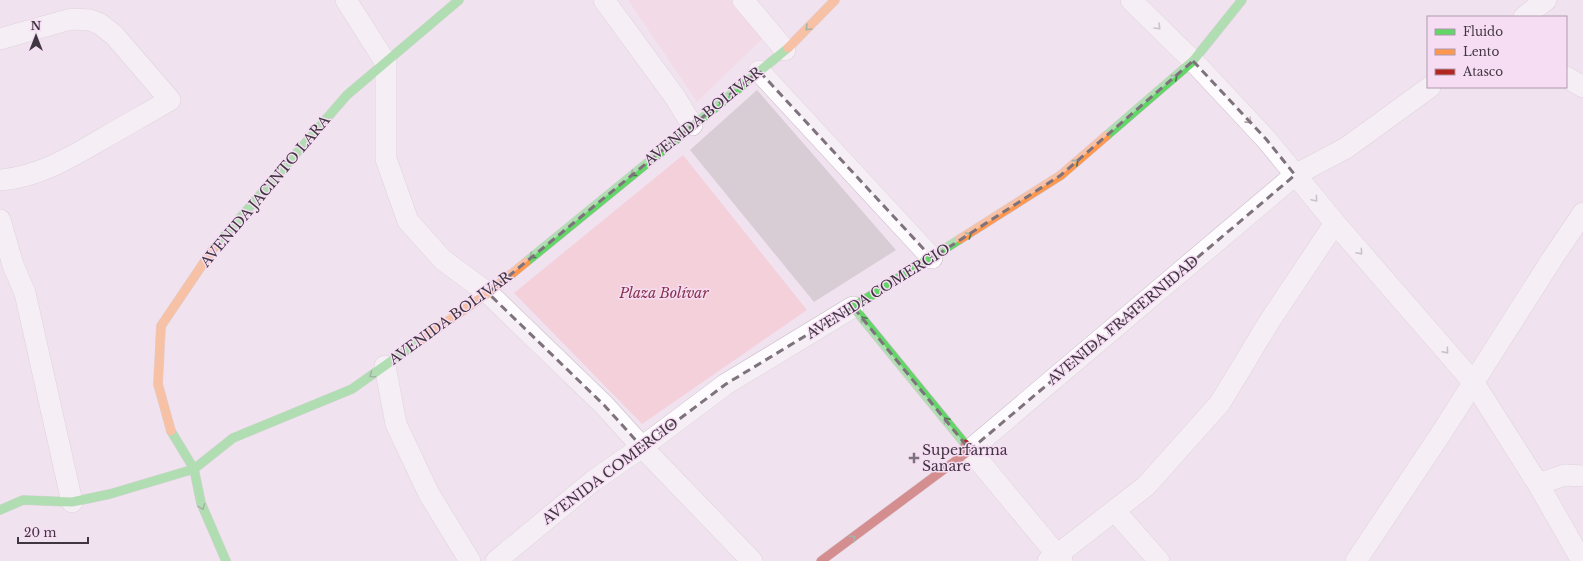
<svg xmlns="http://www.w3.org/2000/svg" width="1583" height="561" font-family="'Libre Baskerville',serif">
  <rect width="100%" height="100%" fill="#f0e3ef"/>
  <g fill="#f4d0db">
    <path d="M628,0H732L762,39L697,102Z"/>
    <path d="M683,155L807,310L642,424L514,293Z"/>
  </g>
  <path fill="#d8ccd5" d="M757,90L896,250L814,302L690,150Z"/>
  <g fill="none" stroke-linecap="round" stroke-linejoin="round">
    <defs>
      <g id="street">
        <path d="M346,0L386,63V159L408,221L443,260L488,293L604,405L642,447L752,561"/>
        <path d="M604,0L675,97L692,125"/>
        <path d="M743,0L785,50"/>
        <path d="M1131,0L1193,61L1266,139L1335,223L1474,383L1538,484"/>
        <path d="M1524,17L1546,0"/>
        <path d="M0,39L71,19L90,20L100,24L114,35L170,100C148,113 126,125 104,138C71,157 39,177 0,180"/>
        <path d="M759,71L932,258"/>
        <path d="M1566,77L1583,87"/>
        <path d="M0,220L13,265L25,293L72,502"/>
        <path d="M385,366L396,424L429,494L470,561"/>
        <path d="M1115,511L1159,561"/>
        <path d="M496,561L593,481L642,447L726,384L853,307"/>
        <path d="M1048,561L1057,555L1146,486L1220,403L1269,322L1335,223"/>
        <path d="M1062,561L970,450L1295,175L1346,148L1430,87"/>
        <path d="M1356,561L1442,432L1552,259L1583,213"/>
        <path d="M1582,561L1538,484L1565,475L1583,476"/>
      </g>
      <g id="fast">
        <path d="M1106,136L1193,61L1242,0"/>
        <path d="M960,239L853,307L965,444"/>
        <path d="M213,249L347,95L459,0"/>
        <path d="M526,262L788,48"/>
        <path d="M0,510L23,500L72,502L110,494L194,469L171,431"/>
        <path d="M226,561L201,503L194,469L233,438L352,389L421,340"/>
      </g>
      <g id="slow">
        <path d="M788,48L835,0"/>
        <path d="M960,239L1061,175L1106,136"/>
        <path d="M421,340L488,293L526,262"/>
        <path d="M171,431L158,384L161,326L213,249"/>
      </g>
      <path id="jam" d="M821,561L970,450L965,444"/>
    </defs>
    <use href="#street" stroke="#c7bdc6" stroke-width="22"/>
    <use href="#fast" stroke="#c7bdc6" stroke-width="10"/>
    <use href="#slow" stroke="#c7bdc6" stroke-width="10"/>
    <use href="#jam" stroke="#c7bdc6" stroke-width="10"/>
    <use href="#street" stroke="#fdfbfd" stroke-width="21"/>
    <use href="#fast" stroke="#63d668" stroke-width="9"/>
    <use href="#slow" stroke="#ff974d" stroke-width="9"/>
    <use href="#jam" stroke="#b3261e" stroke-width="9"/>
  </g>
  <defs><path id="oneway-chevron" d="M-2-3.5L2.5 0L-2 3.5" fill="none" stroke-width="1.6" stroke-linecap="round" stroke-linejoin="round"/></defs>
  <g stroke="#9e989e">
    <use href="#oneway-chevron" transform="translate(1158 27) rotate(45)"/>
    <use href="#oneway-chevron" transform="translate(1249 121) rotate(47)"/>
    <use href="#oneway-chevron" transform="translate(1315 199) rotate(50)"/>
    <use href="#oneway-chevron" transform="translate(1360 252) rotate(49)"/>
    <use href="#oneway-chevron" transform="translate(1446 351) rotate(49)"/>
  </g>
  <g stroke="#4e7650">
    <use href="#oneway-chevron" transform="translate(808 28) rotate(134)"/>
    <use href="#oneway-chevron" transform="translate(1175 77) rotate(-41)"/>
    <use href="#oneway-chevron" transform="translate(1076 162) rotate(-41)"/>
    <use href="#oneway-chevron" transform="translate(633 174) rotate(141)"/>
    <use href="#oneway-chevron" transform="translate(969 235) rotate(-33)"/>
    <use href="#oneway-chevron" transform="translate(532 256) rotate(141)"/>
    <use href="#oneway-chevron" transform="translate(863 319) rotate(-130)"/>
    <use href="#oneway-chevron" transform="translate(372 375) rotate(145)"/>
    <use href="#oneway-chevron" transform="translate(946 420) rotate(-130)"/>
    <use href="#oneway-chevron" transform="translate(202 507) rotate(69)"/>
    <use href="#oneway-chevron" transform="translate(853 538) rotate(-37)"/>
  </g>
  <path d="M0 0H1583V561H0ZM1193,61L1266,139L1295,175L970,450L853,307L726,384L642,447L604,405L488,293L759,71L932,258L1061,175Z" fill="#f0e3ef" fill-opacity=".55" fill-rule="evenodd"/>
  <path fill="none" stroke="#7e737d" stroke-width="3" stroke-dasharray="8 5" stroke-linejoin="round" d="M1193,61L1266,139L1295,175L970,450L853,307L726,384L642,447L604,405L488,293L759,71L932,258L1061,175Z"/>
  <path fill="#7e737d" stroke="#f6ddf4" stroke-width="1.5" d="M912 452h4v4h4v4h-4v4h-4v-4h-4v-4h4z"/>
  <g text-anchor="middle" stroke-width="3" stroke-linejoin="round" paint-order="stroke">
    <g font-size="14" fill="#403640" stroke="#f6ddf4">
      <text transform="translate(703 116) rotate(-39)" y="5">AVENIDA BOLIVAR</text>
      <text transform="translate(265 191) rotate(-50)" y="5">AVENIDA JACINTO LARA</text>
      <text transform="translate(878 291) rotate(-32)" y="5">AVENIDA COMERCIO</text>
      <text transform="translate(450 318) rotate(-36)" y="5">AVENIDA BOLIVAR</text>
      <text transform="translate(1123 320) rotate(-40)" y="5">AVENIDA FRATERNIDAD</text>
      <text transform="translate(610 471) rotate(-37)" y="5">AVENIDA COMERCIO</text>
    </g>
    <g font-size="14" font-style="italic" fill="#873248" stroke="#f6ddf4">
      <text x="664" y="298">Plaza Bolívar</text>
    </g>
    <g font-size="14" fill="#403640" stroke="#f6ddf4" text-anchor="start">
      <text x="922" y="455">Superfarma<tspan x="922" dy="16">Sanare</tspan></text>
    </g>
  </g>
  <rect x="1427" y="16" width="140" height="72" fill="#f6ddf4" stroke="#ad9aac"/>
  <rect x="1435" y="29" width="20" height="6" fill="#63d668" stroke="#ad9aac"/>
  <text x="1463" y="36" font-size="12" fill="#403640">Fluido</text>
  <rect x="1435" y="49" width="20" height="6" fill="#ff974d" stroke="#ad9aac"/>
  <text x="1463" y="56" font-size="12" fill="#403640">Lento</text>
  <rect x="1435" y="69" width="20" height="6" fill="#b3261e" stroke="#ad9aac"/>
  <text x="1463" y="76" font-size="12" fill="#403640">Atasco</text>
  <g transform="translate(36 36)" stroke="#f6ddf4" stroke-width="3" paint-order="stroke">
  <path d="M0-3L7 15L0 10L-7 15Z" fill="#403640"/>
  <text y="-6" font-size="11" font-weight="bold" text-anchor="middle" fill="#403640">N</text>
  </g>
  <path d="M18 537v6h70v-6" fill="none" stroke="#403640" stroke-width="2"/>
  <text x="24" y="537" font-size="12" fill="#403640" stroke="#f6ddf4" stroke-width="3" paint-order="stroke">20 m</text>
</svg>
